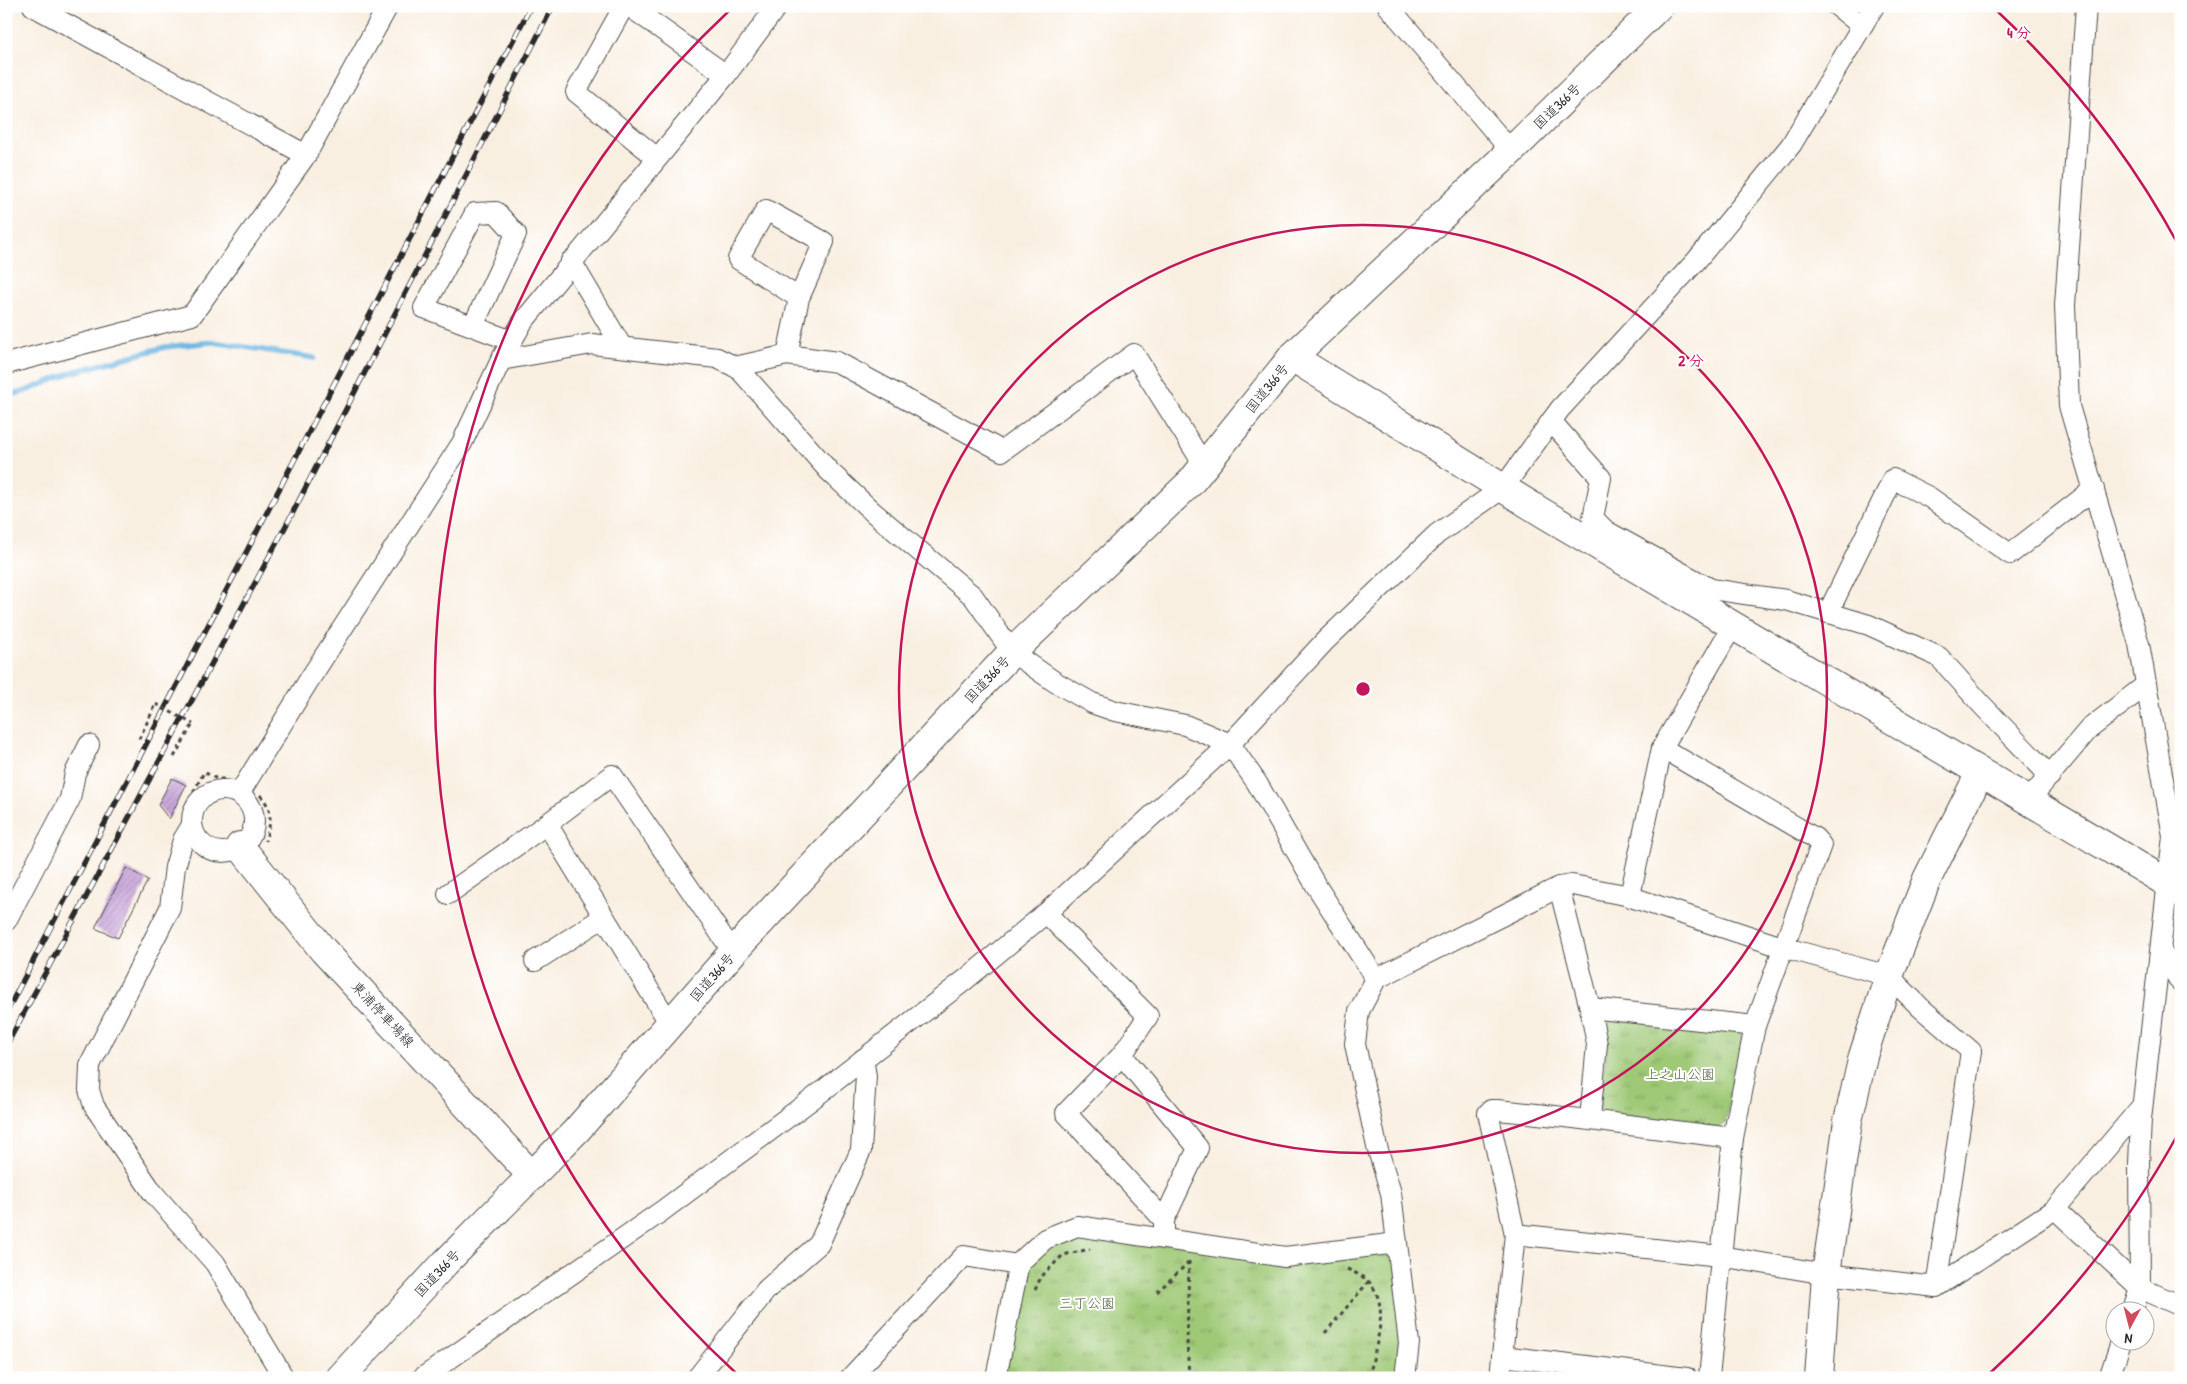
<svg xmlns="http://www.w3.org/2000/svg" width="2187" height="1384" font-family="'Patrick Hand','Klee One',sans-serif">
  <defs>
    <pattern id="park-tufts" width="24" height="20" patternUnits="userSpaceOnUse" patternTransform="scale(1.25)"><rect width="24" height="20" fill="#9fc976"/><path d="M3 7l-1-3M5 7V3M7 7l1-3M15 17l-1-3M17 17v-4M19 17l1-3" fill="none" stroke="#82a361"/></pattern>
    <pattern id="building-hatch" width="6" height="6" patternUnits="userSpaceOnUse" patternTransform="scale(1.25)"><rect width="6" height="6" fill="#c8a3da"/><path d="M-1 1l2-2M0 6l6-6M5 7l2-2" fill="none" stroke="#a385b1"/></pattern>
  </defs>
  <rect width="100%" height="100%" fill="#fff"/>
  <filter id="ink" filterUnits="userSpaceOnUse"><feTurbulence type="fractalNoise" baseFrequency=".02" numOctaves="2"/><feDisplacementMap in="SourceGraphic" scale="10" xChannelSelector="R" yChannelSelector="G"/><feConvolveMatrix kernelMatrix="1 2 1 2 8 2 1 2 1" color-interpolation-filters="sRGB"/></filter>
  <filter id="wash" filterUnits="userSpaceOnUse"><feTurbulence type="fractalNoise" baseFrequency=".0096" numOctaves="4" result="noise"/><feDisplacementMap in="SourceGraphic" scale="20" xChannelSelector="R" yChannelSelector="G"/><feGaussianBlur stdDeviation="1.12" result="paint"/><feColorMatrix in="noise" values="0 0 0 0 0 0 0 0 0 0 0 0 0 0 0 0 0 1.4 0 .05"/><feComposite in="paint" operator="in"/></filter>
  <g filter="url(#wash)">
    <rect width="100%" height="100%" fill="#f9efe1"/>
    <g fill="url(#park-tufts)" stroke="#657a50">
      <path d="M1607,1017L1739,1031L1743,1038L1725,1123L1720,1128L1603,1113L1598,1105L1607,1048L1600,1021Z"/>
      <path d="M1077,1226L1285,1257L1397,1243L1405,1378H996L1018,1265Z"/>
    </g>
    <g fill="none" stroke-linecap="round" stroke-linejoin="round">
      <path stroke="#68b3e1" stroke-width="5.5" d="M6,396L23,392L73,372L165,347L213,342L314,358"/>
    </g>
    <g id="blocks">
      <g fill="url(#building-hatch)">
        <path d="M172,778L186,785L169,819L158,805Z"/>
        <path d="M126,868L148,880L118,938L95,928Z"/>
      </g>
    </g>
  </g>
  <g filter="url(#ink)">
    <use href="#blocks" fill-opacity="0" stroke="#4a4846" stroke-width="1"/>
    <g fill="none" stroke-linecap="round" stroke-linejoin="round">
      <defs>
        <g id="street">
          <path d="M33,6L306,155"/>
          <path d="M624,6L576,92L657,158"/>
          <path d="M629,6L726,75"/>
          <path d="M1388,6L1511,151"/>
          <path d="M1837,6L1862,26"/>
          <path d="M2086,6L2065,305L2069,406L2139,644L2173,836L2141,1119L2139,1163L2140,1288L2132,1312"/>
          <path d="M571,261L622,347"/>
          <path d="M473,326L516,234L496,212L475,213L424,308L512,341"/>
          <path d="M787,355L837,362L1002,451L1134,354L1204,465"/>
          <path d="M501,360L592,344L717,358L738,368L829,471L874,513L973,596L1012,652L1055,682L1092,703L1115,711L1185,725L1230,744L1257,783L1315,884L1376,979"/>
          <path d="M6,364L192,315L306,155L388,6"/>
          <path d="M735,367L787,355L799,298L824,242L766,210L738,259L799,298"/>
          <path d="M1551,421L1601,478L1593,518L1606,531L1711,589L1786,600L1869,625L1939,657L1982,705L2050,776"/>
          <path d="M1828,613L1893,479L1929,497L2010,554L2094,489"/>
          <path d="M1662,748L1815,838L1821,845L1755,1026L1733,1138L1709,1378"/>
          <circle cx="223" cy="821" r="31"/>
          <path d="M239,794L309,680L462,443L501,360L522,323L726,75L777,6"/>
          <path d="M2028,801L2089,729L2146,685"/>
          <path d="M192,825L183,840L175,867L170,908L90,1065L89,1090L94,1106L153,1193L215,1263L284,1378"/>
          <path d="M1559,887L1590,1008L1597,1044L1590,1119"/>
          <path d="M448,894L547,824"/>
          <path d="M1630,896L1662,748L1733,625"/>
          <path d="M1046,913L1148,1016L1122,1055L1198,1148L1164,1220V1239"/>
          <path d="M6,921L70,799L75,773L89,745"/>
          <path d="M2161,950L2181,983"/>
          <path d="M535,961L604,917"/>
          <path d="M1590,1008L1755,1026"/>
          <path d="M670,1024L547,824L612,775L733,952"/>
          <path d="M1122,1055L1066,1113L1164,1220"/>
          <path d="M2055,1209L2140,1288L2181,1306"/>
          <path d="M1936,1287L2055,1209L2142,1106"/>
          <path d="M422,1378L662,1211L811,1100L965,980L1046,913L1230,744L1325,641L1437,534L1503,488L1560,409L1696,261L1791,145L1874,6"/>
          <path d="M697,1378L767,1289L819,1244L861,1150L866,1076L863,1059"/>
          <path d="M850,1378L964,1256L1018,1265"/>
          <path d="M996,1378L1019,1263L1045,1239L1077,1226L1285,1257L1397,1243"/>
          <path d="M1405,1378L1409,1343L1391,1193L1377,1147L1355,1044L1359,1011L1376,979L1559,887L1572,885L1625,895L1782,947L1889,976L1921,1008L1971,1051L1936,1287L1826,1274L1720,1256L1515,1234"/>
          <path d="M1500,1378L1502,1356"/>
          <path d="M1687,1378L1502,1356L1515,1234L1488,1113L1491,1110H1497C1576,1117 1654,1129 1733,1138"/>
          <path d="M2109,1378L2121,1342"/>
        </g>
        <g id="secondary">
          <path d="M1292,357L1543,513L2181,891"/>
          <path d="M240,846L323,950L532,1176"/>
          <path d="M1819,1378L1826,1274L1848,1121L1863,1056L1889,976L1927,879L1980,773"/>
        </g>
        <path id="highway" d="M340,1378L445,1263L576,1131L733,952L1012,652L1191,482L1292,357L1511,151L1659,6"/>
      </defs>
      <use href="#street" stroke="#4a4846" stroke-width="22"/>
      <use href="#secondary" stroke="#4a4846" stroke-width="30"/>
      <use href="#highway" stroke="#4a4846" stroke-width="30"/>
      <g stroke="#4a4846" stroke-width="3" stroke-dasharray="4 4" stroke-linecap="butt">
        <path d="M139,739L156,704"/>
        <path d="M174,757L193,724"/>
        <path d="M260,795C274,810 271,823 265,841"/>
        <path d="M186,806L204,772L217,779H227"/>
        <path d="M1189,1261L1187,1340L1189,1378"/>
        <path d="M1347,1269C1354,1272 1365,1277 1370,1283C1390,1307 1376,1342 1371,1369L1372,1378"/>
        <path d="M1035,1290L1041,1277L1063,1255L1090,1249"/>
        <path d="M1157,1292L1189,1262"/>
        <path d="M1325,1333L1369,1281"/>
      </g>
      <use href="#street" stroke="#fff" stroke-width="20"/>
      <use href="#secondary" stroke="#fff" stroke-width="28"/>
      <use href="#highway" stroke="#fff" stroke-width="28"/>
      <defs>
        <g id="rail">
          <path d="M6,1013L531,6"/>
          <path d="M6,1046L290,518L553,6"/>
        </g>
      </defs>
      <use href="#rail" stroke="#2b2b2b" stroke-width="5.5"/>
      <use href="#rail" stroke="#fff" stroke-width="4" stroke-dasharray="11" stroke-linecap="butt"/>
      <path stroke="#4a4846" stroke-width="3" stroke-dasharray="4 4" stroke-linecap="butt" d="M156,704L193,724"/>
    </g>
  </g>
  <g fill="none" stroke="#c2185b" stroke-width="2.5">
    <circle cx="1363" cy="689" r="464"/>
    <path d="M2179 1132A928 928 0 0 1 1990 1373M736 1373A928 928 0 0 1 730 10M1996 10A928 928 0 0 1 2179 246"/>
  </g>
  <g text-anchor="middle" stroke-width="4" stroke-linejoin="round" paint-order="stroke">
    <g font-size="14" fill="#2b2b2b" stroke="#fff">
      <text transform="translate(1557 106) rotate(-44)" y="5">国道366号</text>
      <text transform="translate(1267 388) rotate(-51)" y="5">国道366号</text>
      <text transform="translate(987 679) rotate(-47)" y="5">国道366号</text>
      <text transform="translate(712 977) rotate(-49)" y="5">国道366号</text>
      <text transform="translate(383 1014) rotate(47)" y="5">東浦停車場線</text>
      <text transform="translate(437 1273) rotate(-47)" y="5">国道366号</text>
    </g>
    <g font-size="14" fill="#546245" stroke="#fff">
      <text x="1680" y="1079">上之山公園</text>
      <text x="1087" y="1308">三丁公園</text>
    </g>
  </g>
  <circle cx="1363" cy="689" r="8" fill="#c2185b" stroke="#fff" stroke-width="2.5"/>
  <g font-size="15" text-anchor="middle" font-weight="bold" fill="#c2185b" stroke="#fff" stroke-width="4" stroke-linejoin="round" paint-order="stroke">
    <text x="2019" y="38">4 分</text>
    <text x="1691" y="366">2 分</text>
  </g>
  <rect width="2187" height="1384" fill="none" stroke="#fff" stroke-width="25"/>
  <g transform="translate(2130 1326) rotate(187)"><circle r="24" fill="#ffffff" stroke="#aaaaaa"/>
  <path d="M0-4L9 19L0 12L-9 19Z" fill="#d1495b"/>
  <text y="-8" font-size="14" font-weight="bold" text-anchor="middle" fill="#2b2b2b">N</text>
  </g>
</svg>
